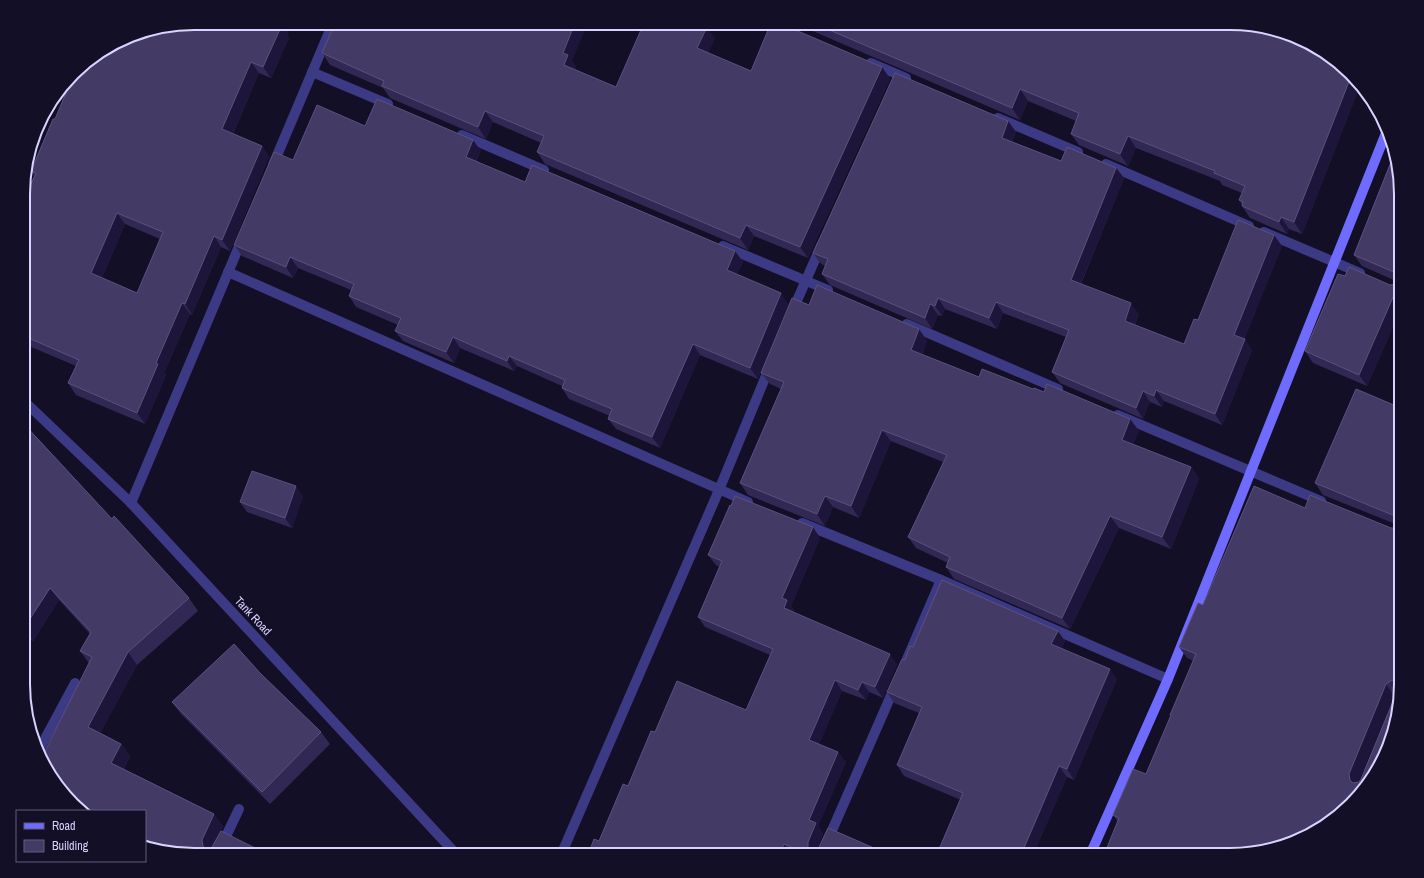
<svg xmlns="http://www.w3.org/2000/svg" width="1424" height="878" font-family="'Archivo Narrow',sans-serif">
  <rect width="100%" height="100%" fill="#130f26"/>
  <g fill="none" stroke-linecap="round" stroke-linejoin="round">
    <g stroke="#3d3a85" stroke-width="10">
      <path d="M871,63L906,78"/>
      <path d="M312,72L388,104"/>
      <path d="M998,118L1078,152"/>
      <path d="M462,135L544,170"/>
      <path d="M1106,164L1249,226"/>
      <path d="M273,165L333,23"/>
      <path d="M1264,232L1360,273"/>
      <path d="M723,246L828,290"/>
      <path d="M228,272L748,502"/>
      <path d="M792,312L821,246"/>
      <path d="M907,324L1058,389"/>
      <path d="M24,401L131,503L457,855"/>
      <path d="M1118,415L1321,501"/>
      <path d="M131,503L243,237"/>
      <path d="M802,523L941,580L1168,679"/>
      <path d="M907,659L941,580"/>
      <path d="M40,748L75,683"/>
      <path d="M827,842L896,684"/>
      <path d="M217,855L239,809"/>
      <path d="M561,855L719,490L770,366"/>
    </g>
    <path stroke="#6f6bff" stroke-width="10" d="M1090,855L1168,679L1386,133"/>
  </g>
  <g fill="#312854" fill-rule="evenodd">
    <path d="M794,23H1231L1325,52L1359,88L1302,234L1289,229L1287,234L1250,218L1242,206V205L1239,200L1242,193L1222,185L1220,181L1136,148L1128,166L1079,145L1071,134L1076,121L1028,101L1020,120Z"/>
    <path d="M287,36L289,38L271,78L259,73L233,134L262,146L269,157L230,251L221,247L192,315L190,314L164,373L166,375L145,424L76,395L68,383L76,366L24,344V199L34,176L31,171L55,119ZM125,224L160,239L137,293L102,278Z"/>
    <path d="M715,38L708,53L751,71L882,67L890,79L808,258L754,236L748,250L545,164L537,152L541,143L493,122L486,139L390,98L383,88L330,65L322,53L572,61L576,67L575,70L616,87Z"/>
    <path d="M1008,121L1016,132L1012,142L1061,161L1116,168L1124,178L1081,284L1139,314L1135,325L1184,344L1198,320L1282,246L1244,339L1252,350L1222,425L1164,401L1162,407L1150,402L1143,419L1060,383L1052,372L1066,337L1003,313L997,329L945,309L942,316L938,315L932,329L830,285L822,274L825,266L820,263L813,253Z"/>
    <path d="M365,126L481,151L476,162L525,182L735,251L743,262L737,274L788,304L758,379L700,355L660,448L616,429L608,419L610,416L569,399L562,388V386L517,366L514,371L460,348L454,363L403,341L395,331L398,325L356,307L349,296L351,290L298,268L293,278L242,256L234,245L293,160Z"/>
    <path d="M1389,145L1401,183V309L1367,386L1313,363L1305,351L1345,276L1390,285L1397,284L1398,282L1362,266L1354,255L1392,159L1387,151Z"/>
    <path d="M809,305L919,329L927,341L922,355L979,377L1044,392L1130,419L1139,431L1133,444L1191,467L1199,479L1171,549L1119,528L1070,629L954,579L946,567L948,563L916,548L908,537L943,462L891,441L859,518L833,507L825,526L748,495L740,483L781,389L770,384L761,373Z"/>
    <path d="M1401,408V695L1372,779L1316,832L1118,822L1113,815L1146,774L1171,716L1170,715L1194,661L1187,658L1179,647L1203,605L1305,508L1391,528H1394L1398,525L1323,495L1315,483ZM1396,694L1361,779L1358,782L1394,696Z"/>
    <path d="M24,424L112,519L189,598L198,611L137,665L100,733L121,744L130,756L124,769L214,814L223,827L84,811L89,663L80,651L90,634L59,600L33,641L24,635Z"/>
    <path d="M303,496L292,528L247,512L240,502Z"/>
    <path d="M820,538L791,606L794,611V613L897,664L883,698L869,692L866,700L842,691L819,744L846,762L818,826L823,834L816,850L890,855H588L599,841L655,732L746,710L770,655L705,627L698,617L720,567L716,565L708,555Z"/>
    <path d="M1065,641L1062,648L1117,679L1074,780L1067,777L1033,855H931L937,854L961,800L904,776L897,765L919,713L894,703L887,692L905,660L913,647Z"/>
    <path d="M260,673L321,732L330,744L270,804L181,714L172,702Z"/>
  </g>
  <g fill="#1d163a">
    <path d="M280,23H293L287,36L289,38L271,78L263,67Z"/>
    <path d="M575,23H588L572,61L576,67L572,77L564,65L563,53Z"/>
    <path d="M707,27L715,38L705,60L697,48Z"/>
    <path d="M251,62L259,73L230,140L222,129Z"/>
    <path d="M882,67L890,79L808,258L800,247Z"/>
    <path d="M1350,79L1359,88L1302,234L1294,222Z"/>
    <path d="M1020,89L1028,101L1020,120L1012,108Z"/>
    <path d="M485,111L493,122L486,139L478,127Z"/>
    <path d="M1008,121L1016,132L1009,148L1002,138Z"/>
    <path d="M1128,136L1136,148L1128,166L1120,154Z"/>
    <path d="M473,140L481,151L473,168L466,157Z"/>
    <path d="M262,146L269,157L230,251L222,240Z"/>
    <path d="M1116,168L1124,178L1078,290L1071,280Z"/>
    <path d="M117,213L125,224L99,285L91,273Z"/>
    <path d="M1281,217L1289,229L1287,234L1279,222Z"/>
    <path d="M746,225L754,236L748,250L740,238Z"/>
    <path d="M1274,235L1282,246L1242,346L1234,335Z"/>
    <path d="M214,236L221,247L192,315L185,304Z"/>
    <path d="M735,251L743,262L734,281L727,270Z"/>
    <path d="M290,257L298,268L293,278L286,267Z"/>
    <path d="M1401,279V309L1367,386L1359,375Z"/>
    <path d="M781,293L788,304L758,379L750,368Z"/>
    <path d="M938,298L945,309L942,316L935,306Z"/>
    <path d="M996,302L1003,313L997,329L989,318Z"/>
    <path d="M182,303L190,314L164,373L166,375L145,424L137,413L156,363Z"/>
    <path d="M1131,303L1139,314L1132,331L1125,321Z"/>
    <path d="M930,304L938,315L932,329L925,318Z"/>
    <path d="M919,329L927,341L919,362L911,350Z"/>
    <path d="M453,337L460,348L454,363L446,352Z"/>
    <path d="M1245,339L1252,350L1222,425L1215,414Z"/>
    <path d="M693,344L700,355L660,448L652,437Z"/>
    <path d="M509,356L517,366L514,371L507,361Z"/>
    <path d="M1156,390L1164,401L1162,407L1154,396Z"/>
    <path d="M1143,391L1150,402L1143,419L1136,408Z"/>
    <path d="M1130,419L1139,431L1130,452L1122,440Z"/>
    <path d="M882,430L891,441L859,518L851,506Z"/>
    <path d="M1191,467L1199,479L1171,549L1162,537Z"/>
    <path d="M296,486L303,496L292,528L285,518Z"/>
    <path d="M825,496L833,507L825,526L817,514Z"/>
    <path d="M1110,516L1119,528L1070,629L1062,618Z"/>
    <path d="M813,527L820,538L791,606L794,611L791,619L784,608L782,598Z"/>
    <path d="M50,588L59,600L33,641L24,628Z"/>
    <path d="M1058,631L1065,641L1059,654L1051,644Z"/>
    <path d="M128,652L137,665L97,740L88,727Z"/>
    <path d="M890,654L897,664L883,698L875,687Z"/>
    <path d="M1110,669L1117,679L1074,780L1067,769Z"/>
    <path d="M835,680L842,691L817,750L809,740Z"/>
    <path d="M862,682L869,692L866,700L858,690Z"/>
    <path d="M1386,684L1394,696L1357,786L1350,780L1349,774Z"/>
    <path d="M121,744L130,756L120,776L111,763Z"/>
    <path d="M838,752L846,762L818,826L823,834L815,853L808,848V842L809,820Z"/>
    <path d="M1059,766L1067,777L1033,855H1021Z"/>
    <path d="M214,814L223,827L211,853L203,846L202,840Z"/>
    <path d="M784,844L791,855H779Z"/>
  </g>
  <g fill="#433a66" stroke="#5a527e" fill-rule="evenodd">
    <path d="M194,23H280L279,26L281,27L263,67L251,62L222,129L262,146L222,240L214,236L185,304L182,303L156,363L158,364L137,413L68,383L79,360L24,336V199L36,173L31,171L53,119H55L74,74L81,65L129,36ZM117,213L163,232L137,293L91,273Z"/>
    <path d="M335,23H575L563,53L568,55L564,65L616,87L644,23H697L707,27L697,48L751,71L771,23H779L882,67L800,247L746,225L740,238L537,152L544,136L485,111L478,127L382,86L384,81L322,53Z"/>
    <path d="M813,23H1231L1285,32L1325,52L1350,79L1294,222L1281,217L1279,222L1242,206L1243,202L1239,200L1245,186L1214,173L1215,171L1128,136L1120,154L1071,134L1079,113L1020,89L1012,108Z"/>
    <path d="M895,73L1008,121L1002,138L1061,161L1067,147L1116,168L1071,280L1131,303L1125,321L1184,344L1194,319L1198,320L1238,220L1274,235L1234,335L1245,339L1215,414L1156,390L1154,396L1143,391L1136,408L1052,372L1069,330L996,302L989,318L938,298L935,306L930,304L925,318L822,274L828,259L813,253Z"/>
    <path d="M377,99L473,140L466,157L525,182L532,165L735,251L727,270L781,293L750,368L693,344L652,437L608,419L612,409L562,388L565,380L509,356L507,361L453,337L446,352L395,331L401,318L349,296L354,284L290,257L286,267L234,245L274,152L293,160L317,105L365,126Z"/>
    <path d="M1389,145L1392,153L1387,151Z"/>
    <path d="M1393,157L1401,183V279L1359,375L1305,351L1338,274L1345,276L1349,267L1390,285L1397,284L1399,281L1398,275L1396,273L1354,255Z"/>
    <path d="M817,285L919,329L911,350L979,377L982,369L1033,389L1034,388L1044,392L1047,384L1130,419L1122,440L1191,467L1162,537L1110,516L1062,618L946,567L950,557L908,537L947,455L882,430L851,506L825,496L817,514L740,483L784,382L761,373L792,298L809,305Z"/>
    <path d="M1356,389L1401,408V695L1392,739L1372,779L1316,832L1241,855H1104L1119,818L1113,815L1133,769L1146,774L1171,715H1170L1196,654L1179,647L1198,603L1203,605L1254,486L1305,508L1310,495L1391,528H1394L1399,524V520L1395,516L1315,483ZM1392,680L1397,682L1398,689L1361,779L1359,782L1353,783L1350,780L1349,774L1386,684Z"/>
    <path d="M24,424L112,519L114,516L189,598L128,652L88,727L121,744L111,763L214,814L202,840L203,846L205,848L209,849L212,847L221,831L269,855H193L145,847V811H84L52,779L43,755L92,657L80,651L91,632L50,588L24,628Z"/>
    <path d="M252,471L296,486L285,518L240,502Z"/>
    <path d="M735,496L813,527L782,598L787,600L784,608L890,654L875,687L862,682L858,690L835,680L809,740L838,752L809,820L816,823L808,842V848L811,851L817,850L819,847L828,828L890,855H810L784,844L779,855H588L594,839L599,841L623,784L628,786L651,731L655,732L677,681L746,710L773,649L698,617L722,561L708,555L730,505L731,506Z"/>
    <path d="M942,580L1058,631L1051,644L1110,669L1067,769L1059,766L1021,855H931L932,852L937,854L963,793L897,765L922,707L887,692L902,659L905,660L910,646L913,647Z"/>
    <path d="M234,644L260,673L321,732L262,792L172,702Z"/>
  </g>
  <g text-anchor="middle" stroke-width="4" stroke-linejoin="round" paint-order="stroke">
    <g font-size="12" fill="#d9d4ff" stroke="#130f26">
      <text transform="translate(253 616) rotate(47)" y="4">Tank Road</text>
    </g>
  </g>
  <path d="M0 0H1424V878H0ZM194 30H1230A164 164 0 0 1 1394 194V684A164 164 0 0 1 1230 848H194A164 164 0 0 1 30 684V194A164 164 0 0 1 194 30Z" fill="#130f26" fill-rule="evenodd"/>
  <path fill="none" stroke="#d9d4ff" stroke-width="2" d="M194 30H1230A164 164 0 0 1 1394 194V684A164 164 0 0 1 1230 848H194A164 164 0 0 1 30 684V194A164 164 0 0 1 194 30Z"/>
  <rect x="16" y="810" width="130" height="52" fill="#130f26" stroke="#625e7d"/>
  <rect x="24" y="823" width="20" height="6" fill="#6f6bff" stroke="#625e7d"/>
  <text x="52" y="830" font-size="12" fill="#d9d4ff">Road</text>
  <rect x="24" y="840" width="20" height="12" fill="#433a66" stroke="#625e7d"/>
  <text x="52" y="850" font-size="12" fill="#d9d4ff">Building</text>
</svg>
